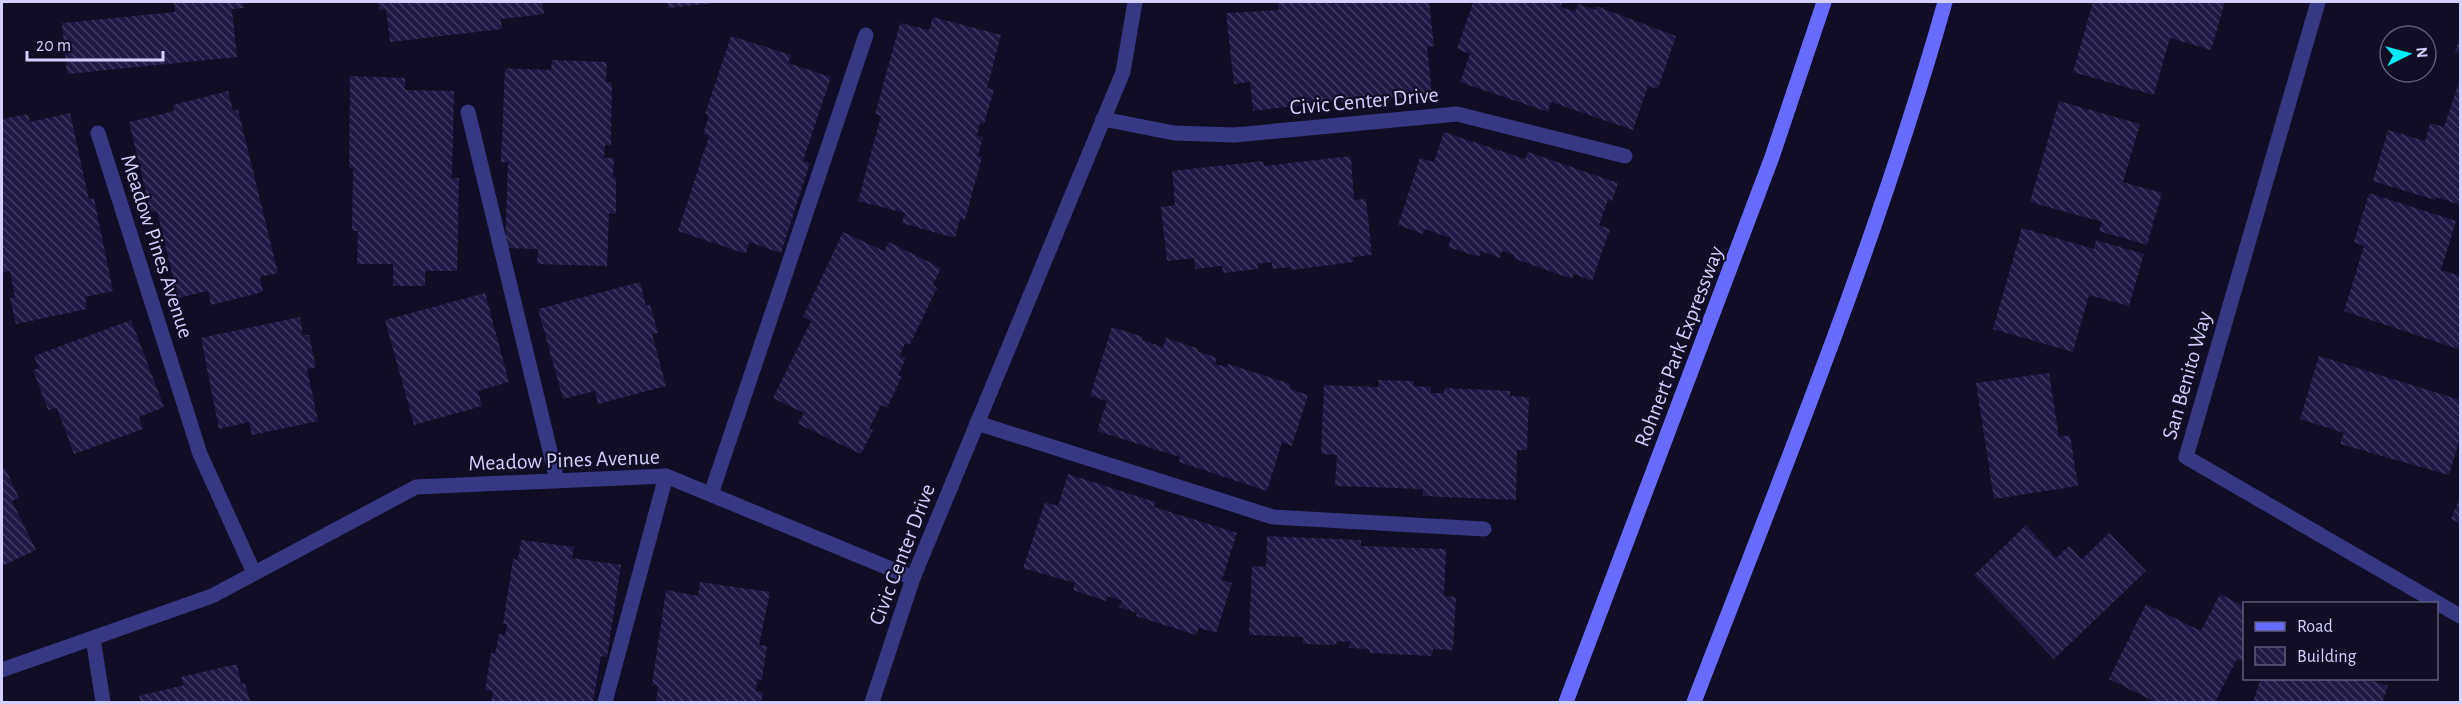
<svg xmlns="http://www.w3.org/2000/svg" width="2462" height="704" font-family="'Alegreya Sans',sans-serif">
  <defs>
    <pattern id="building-back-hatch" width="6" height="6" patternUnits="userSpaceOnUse" patternTransform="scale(1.5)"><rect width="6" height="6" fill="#201945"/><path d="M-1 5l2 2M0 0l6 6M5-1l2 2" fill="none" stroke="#403961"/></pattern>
  </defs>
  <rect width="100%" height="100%" fill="#100d24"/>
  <g fill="url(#building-back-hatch)">
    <path d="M174,2H243L244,8L232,9L237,57L67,74L62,23L175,12Z"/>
    <path d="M378,2H542L544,14L501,19L502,29L390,42L386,9L379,10Z"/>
    <path d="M667,2H715V3L668,8Z"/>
    <path d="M1278,2H1332V4L1345,2H1429L1434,46L1427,47L1432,94L1342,104L1341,101L1253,111L1250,82L1234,84L1226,13L1279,10Z"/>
    <path d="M1473,2H1557L1562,3L1561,7L1575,12L1578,4L1595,10L1596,6L1676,36L1658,89L1648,86L1633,130L1551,102L1548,112L1460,82L1470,54L1457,49Z"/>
    <path d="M2093,2H2225L2211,50L2170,38L2154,95L2073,72Z"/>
    <path d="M933,17L1001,35L987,88L994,90L984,124L980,123L977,136L983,137L978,156L982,157L965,220L960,218L955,238L902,223L905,213L858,201L881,116L875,114L900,23L929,30Z"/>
    <path d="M2460,35V53L2455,52Z"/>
    <path d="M731,36L791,55L788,63L831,77L803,161L810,163L781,253L749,242L746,254L678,231L709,136L703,134L709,115L705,114Z"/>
    <path d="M552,60L607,62L606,82H612L611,145H605L604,158H614L613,177L616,178V214L609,213L607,266L537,264L538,249L505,248L508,162H501L505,68L551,70Z"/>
    <path d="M350,76L405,78V90L454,91L452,178H459L457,271H425V286H393V264H357L358,231H352L353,168H349Z"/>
    <path d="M2459,82L2460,83V205L2436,197L2435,200L2373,181L2388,130L2425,141L2430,123L2444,127Z"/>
    <path d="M228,91L233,111L238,110L278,273L260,277L263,292L211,305L208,291L178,298L157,211L151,213L129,122L174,111L173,105Z"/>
    <path d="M2059,101L2140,124L2123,182L2162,193L2147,245L2099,231L2102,222L2030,202Z"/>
    <path d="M70,113L89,200L94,198L113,291L85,297L87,309L16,324L10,298L15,297L10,271L2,273V119L28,114L30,122Z"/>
    <path d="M1444,132L1525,159L1528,152L1618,183L1612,201L1608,200L1599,225L1610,229L1592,281L1574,274L1572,279L1513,258L1514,255L1502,251L1500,258L1481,251L1479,257L1448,247L1451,238L1425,229L1423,234L1398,225L1420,158L1434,162Z"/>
    <path d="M1351,156L1354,200L1366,199L1372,255L1352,257L1354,262L1291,270V267L1272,269V262L1257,264L1258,269L1223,273L1222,266L1195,269L1194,258L1167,261L1161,207L1175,205L1172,171L1263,161L1264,166Z"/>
    <path d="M2369,193L2456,221L2441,270L2460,276V341L2458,349L2344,311L2364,246L2354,242Z"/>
    <path d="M2022,228L2094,249L2096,240L2144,254L2129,306L2089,295L2073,352L1993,329Z"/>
    <path d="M843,232L884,251L889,242L941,268L933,285L937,288L910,344H905L900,355L906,358L898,375L902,376L887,408L881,405L869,429L873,430L861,454L798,424L804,413L773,398L811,321L803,317Z"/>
    <path d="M640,282L646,306L650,304L658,333L652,334L666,386L598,404L595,391L563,399L538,309Z"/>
    <path d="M485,293L509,382L478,391L482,406L414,425L385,320Z"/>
    <path d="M300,317L303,335H309L316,367L307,369L318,421L252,435L249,422L219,429L201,338Z"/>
    <path d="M131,320L164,407L139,417L143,429L74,454L57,408L48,410L33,370L39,368L34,356Z"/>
    <path d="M1112,327L1143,337L1142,340L1163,347L1166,338L1199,349L1197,351L1217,358L1215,364L1227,367L1228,364L1291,384L1290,389L1308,395L1292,446L1282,442L1267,491L1179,462L1180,457L1097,431L1107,401L1090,396Z"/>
    <path d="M2319,356L2460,400V438L2449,475L2340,444L2344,433L2300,419Z"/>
    <path d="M2049,373L2059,437L2070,435L2078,486L1994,499L1976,383Z"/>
    <path d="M1378,380L1414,381V386L1431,387V393H1444L1445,388L1510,391V396L1529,397L1527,450H1517L1516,500L1423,496V489L1335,486L1337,455L1321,454L1324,385L1378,387Z"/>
    <path d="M2,466L3,469L5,468L19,498L12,501L36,550L2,566Z"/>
    <path d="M1068,474L1155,502L1154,507L1237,533L1222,580L1232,583L1216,633L1199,628L1196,635L1136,616L1137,613L1119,607L1122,601L1107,596L1106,601L1073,590L1075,583L1023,568L1045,502L1058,506Z"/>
    <path d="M2460,498V523L2451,519Z"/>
    <path d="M2026,525L2056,558L2069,546L2082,559L2109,533L2146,571L2054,659L1974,575Z"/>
    <path d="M1267,536L1361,540V546L1446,549L1444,596L1456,597L1453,650L1433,649L1432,656L1369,653V649L1349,648L1350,642L1337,641L1336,645L1303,644V637L1249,635L1252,566L1266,567Z"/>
    <path d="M521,540L574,547L572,558L621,565L607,657L601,656L593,702H491L493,691L485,690L491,653L495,654L499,634L505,636L507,624H503L513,559L518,560Z"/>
    <path d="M700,582L770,592L759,645L767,646L762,680L757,679L756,691L763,692L761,702H656L658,686L652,685L666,590L698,596Z"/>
    <path d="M2220,594L2244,606V662L2237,659L2215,702H2155L2109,679L2146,604L2201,631Z"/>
    <path d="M237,664L241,684L245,683L250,702H141L139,696L184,685L181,677Z"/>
    <path d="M2261,678H2363L2388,686L2382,702H2253Z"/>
  </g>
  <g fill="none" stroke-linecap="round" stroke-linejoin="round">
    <g stroke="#373884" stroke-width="15">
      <path d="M468,112L557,480"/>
      <path d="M711,494L866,35"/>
      <path d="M605,702L666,476"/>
    </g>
    <g stroke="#373884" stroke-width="15">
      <path d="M2318,2L2186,457L2460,616"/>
      <path d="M1103,119L1174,133L1234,135L1457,114L1625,156"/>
      <path d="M98,133L200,454L254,573"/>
      <path d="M977,423L1273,517L1484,529"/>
      <path d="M93,638L103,702"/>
      <path d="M2,670L212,596L416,487L666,476L913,578"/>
      <path d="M872,702L913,578L1123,72L1135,2"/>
    </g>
    <g stroke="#676bff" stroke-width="15">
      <path d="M1566,702L1772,157L1824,2"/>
      <path d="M1694,702C1783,471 1878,240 1945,2"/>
    </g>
  </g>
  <g text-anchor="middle" stroke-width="4.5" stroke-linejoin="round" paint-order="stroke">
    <g font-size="22" fill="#d3d0ff" stroke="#100d24">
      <text transform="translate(1364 100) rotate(-5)" y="8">Civic Center Drive</text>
      <text transform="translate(158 246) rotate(72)" y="8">Meadow Pines Avenue</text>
      <text transform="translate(1678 346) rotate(-69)" y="8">Rohnert Park Expressway</text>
      <text transform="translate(2186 375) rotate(-74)" y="8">San Benito Way</text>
      <text transform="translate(564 459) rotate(-2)" y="8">Meadow Pines Avenue</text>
      <text transform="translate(901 554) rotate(-69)" y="8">Civic Center Drive</text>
    </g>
  </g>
  <rect width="2462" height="704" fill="none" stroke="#d3d0ff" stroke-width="6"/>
  <rect x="2243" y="602" width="195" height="78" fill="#100d24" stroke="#5e5b7c" stroke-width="1.5"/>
  <rect x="2255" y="622" width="30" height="9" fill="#676bff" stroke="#5e5b7c" stroke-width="1.5"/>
  <text x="2297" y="632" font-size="18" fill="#d3d0ff">Road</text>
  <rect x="2255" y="647" width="30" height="18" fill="url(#building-back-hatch)" stroke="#5e5b7c" stroke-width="1.5"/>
  <text x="2297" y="662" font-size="18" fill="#d3d0ff">Building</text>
  <g transform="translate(2408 54) rotate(84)"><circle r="28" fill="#100d24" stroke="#5e5b7c" stroke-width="1.5"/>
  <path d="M0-4.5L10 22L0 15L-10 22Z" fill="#00eefb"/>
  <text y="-9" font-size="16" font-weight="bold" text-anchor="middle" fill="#d3d0ff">N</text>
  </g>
  <path d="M27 51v9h136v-9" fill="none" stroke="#d3d0ff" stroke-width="3"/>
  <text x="36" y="51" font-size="18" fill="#d3d0ff" stroke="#100d24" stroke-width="4.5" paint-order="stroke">20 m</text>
</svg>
